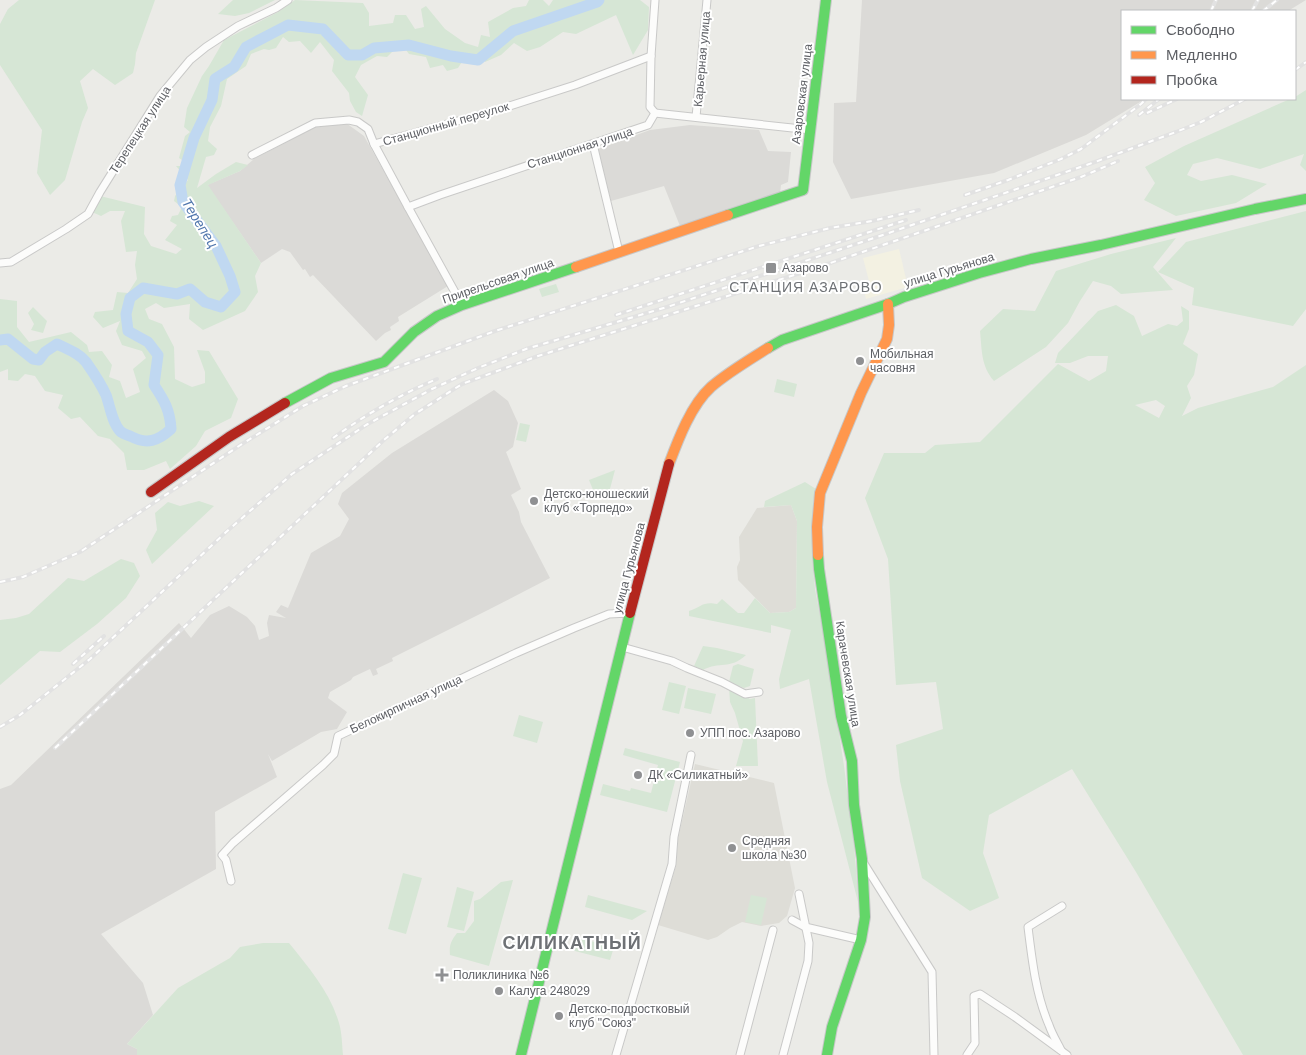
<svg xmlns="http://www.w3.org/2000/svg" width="1306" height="1055" font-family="Helvetica,sans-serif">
  <rect width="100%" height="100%" fill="#ebebe7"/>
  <path fill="#f3f1e2" d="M899,249L908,287L866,299L862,283L869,281L863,258Z"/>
  <g fill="#dbdad7">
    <path d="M862,0H1306L1288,11H1122V99H1145L1086,135L994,173L851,199L833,162L834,103L856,102Z"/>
    <path d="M346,123L364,136L448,286L398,317L399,321L390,327L391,330L385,333L376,341L313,275L310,277L305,269L303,270L290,252L282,249L261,263L207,185L240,171L254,159L317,126Z"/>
    <path d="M690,125L759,130L768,151L791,152L788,182L781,185L780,194L680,226L664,186L611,201L598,153V149L650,130Z"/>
    <path d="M494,390L508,401L518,423L513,447L506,452L521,489L511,495L519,512L521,522L550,578L488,610L392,658L393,661L376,669L378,674L373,676L370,669L353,677L351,680L330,692L328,698L347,712L337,729L321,732L272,761L268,754L277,777L215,812L216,869L101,934L143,983L153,1015L127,1044L137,1049V1055H0V789L11,785L179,623L191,638L210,615L229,606L247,617L255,626L259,640L269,636L267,623L269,615L286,618L276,612L281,605L288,608L311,553L340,536L349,519L338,504L342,493L392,453Z"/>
  </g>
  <g fill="#deddd7">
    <path d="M791,505L797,521L796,608L789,612L770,613L738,580L737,567L740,560L739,537L757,508Z"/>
    <path d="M695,764L774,783L795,888L787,916L779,923L761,926L742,922L730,928L717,937L708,940L658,925L676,866L678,839Z"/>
  </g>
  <g fill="#d6e6d5" fill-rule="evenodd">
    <path d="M19,0H155L136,53L135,64L133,73L115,85L93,69L80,81L88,108L82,122L65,180L50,195L37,173L42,130L0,65V24L8,9Z"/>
    <path d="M233,0H275L249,13L235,16L218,14Z"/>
    <path d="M295,0L363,3L369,13V26L393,23L395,15H406L415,29L424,27L421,9L426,6L445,29L465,43L478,47L481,35L490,37L488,22L513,8L526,6L529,0H543L549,6L553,0H640L649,7L648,30L633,55L616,15L576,34L563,32L540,47L527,51L514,43L501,55L485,62V50L476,55L467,54L458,68L447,71L443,65L430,68L426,57L409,54L406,50L393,51L387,57L377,56L361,65L355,77L368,95L362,116L356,112L350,101L349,93L332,71L334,60L320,42L311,53L300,41L289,42L283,37L276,48L269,50L264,49L251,54L246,66L227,79L221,106L210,127L208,141L217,149L214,155L206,157L197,188L216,174L236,162L248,165L240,171L208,185L261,263L255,276L258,292L245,311L203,330L189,319L190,304L164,308L156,303L145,309L149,319L162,324L174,347L175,379L192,387L205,383V372L197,350L209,351L238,399L231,418L205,431L196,446L170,469L166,461L144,470H127L124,453L110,439L98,436L80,417L71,419L58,408L63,395L45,391L35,376L25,374L18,381L8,380V369L0,372V299L17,301V327L29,342L71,332L87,345L89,352L102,351L112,365L109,377L120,381L126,398L140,392L133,369L146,358L142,351L122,345L116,331L120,321L103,328L93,317L95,312L113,310L117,292L128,293L137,279L135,265L137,251L126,252L121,221L125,211H110L101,216L92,212L100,196L145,207L144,234L151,246L176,254L182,249L165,240L177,225L170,221L172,216L178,215L182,207L174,201L175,196L188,180L176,166H191L179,158L185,136L190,132L184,127L187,108L202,76L209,66L224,40L278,12Z"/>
    <path d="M1306,90V171L1300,165L1304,154L1260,169L1217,158L1193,164L1187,175L1201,181L1232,175L1267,184L1236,203L1176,216L1144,200L1155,183L1145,167L1184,146L1290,99H1295V97Z"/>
    <path d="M1306,211V309L1293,326L1192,305L1194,288L1158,272L1186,242Z"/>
    <path d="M1176,238L1153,267L1173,290L1121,294L1111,286L1093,281L1080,301L1068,323L1046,347L994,381C981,366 982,351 980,331L1003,309L1035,311L1056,271L1111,254Z"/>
    <path d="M556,284L559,292L542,297L539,289Z"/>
    <path d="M1116,305L1134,316L1142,336L1168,324L1177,326L1183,321L1181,306L1189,311V329L1183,344L1198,354L1194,375L1187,386L1191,398L1182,416L1198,408L1273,387L1306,365V1055H1243L1136,872L1072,769L989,815L983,853L999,898L970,911L922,878L900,781L896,745L943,729L936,682L896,685L888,559L865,498L884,453H925L935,445L980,442L1058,364L1089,381L1106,371L1108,356H1088L1070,363H1055L1058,353L1098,311ZM1156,400L1165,406L1159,418L1135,405Z"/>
    <path d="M33,307L47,321L43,333L31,330L34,324L28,313Z"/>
    <path d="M777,379L797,384L794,397L774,392Z"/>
    <path d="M520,423L530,425L526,442L516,440Z"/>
    <path d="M615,470L607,500L596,497L589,480Z"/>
    <path d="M805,482L816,489L813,502L812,558L815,589L826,648L844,766L854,846L857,881L858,902L827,782L809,679L780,689L779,679L791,630L771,625V633L689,616V611C701,607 703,601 717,604L722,599L738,613H744L755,598L770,613L789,612L796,608L797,521L791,505L764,507L765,501Z"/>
    <path d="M199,501L214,506L152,564L146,550L157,530L155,513L168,502L180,506Z"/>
    <path d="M121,559L134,563L140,576L126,598L97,624L60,652L40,651L0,685V620L16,618L29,614L68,578L84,581Z"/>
    <path d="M703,646L717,648L746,655C730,670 719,661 703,670L694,666Z"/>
    <path d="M738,664L754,669L750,686L744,688L729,682L733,666Z"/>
    <path d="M669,682L686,686L679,714L662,710Z"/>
    <path d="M729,687L750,699L755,698L758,766H736L743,741L735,713L730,702Z"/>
    <path d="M688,688L716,694L711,714L684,708Z"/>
    <path d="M519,715L543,722L537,743L513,736Z"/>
    <path d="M625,748L680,762L667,812L600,795L603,784L630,791L631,788L651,793L658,765L623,755Z"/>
    <path d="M403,873L422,878L406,934L388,929Z"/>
    <path d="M513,880L489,966L450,955C449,945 451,941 457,933H465L474,921V901L480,899L501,882Z"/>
    <path d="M457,887L474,892L464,931L447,927Z"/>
    <path d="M588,895L647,911L632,920L585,907Z"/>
    <path d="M751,895L767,898L761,925L745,922Z"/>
    <path d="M575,937L614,947L610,960L571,950Z"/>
    <path d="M263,943H289C309,968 330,992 339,1023C342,1033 342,1045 343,1055H137V1049L127,1044L178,988L230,958L240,947Z"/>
  </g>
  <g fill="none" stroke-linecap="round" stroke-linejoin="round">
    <path stroke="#c0d8f1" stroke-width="11" d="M0,340L8,339L33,359L39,360L45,352L57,344C67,349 79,353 86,362C93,372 101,384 106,395C110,406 112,422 120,431C122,433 127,435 130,436C147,445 158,441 171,429C170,410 164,400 154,385L158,355L148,342L128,331L126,314L130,298L143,288L177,294L190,289L205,302L221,307L235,292L230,276L216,246L183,202L180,185L194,138L212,100L215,79L234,67L246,47L288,25L323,29L348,55H362L374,48L409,45L451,56L478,60L513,31L597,2L599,0"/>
    <defs>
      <g id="street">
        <path d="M655,0L651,56L650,107L655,113"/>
        <path d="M696,117L707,0"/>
        <path d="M374,144L494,111L575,85L651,56"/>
        <path d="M593,144L619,252"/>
        <path d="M252,155L315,123L349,120L358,122L368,129L374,144L408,207L462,305"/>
        <path d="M408,207L440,195L648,125L655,113L811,130"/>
        <path d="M0,263L11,262L66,229L88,214L100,192L160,96L190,60L206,47L238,26L276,8L288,0"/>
        <path d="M622,647L672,661L687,668L722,682L745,694L759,692"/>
        <path d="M863,862L932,972L934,1055"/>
        <path d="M231,881L226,860L222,855L233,843L323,765L334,754L338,736L516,653L574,628L609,614L630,613"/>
        <path d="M792,920L805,927L861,940"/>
        <path d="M1061,1050C1057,1042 1052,1034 1049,1025C1036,995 1032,960 1028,927L1062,906"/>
        <path d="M616,1055L672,864L674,837L691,755"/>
        <path d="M740,1055L773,930"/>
        <path d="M783,1055L808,961L809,943L799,894"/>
        <path d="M967,1055L975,1043L974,996L980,994L1015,1017L1067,1055"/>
      </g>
      <g id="fast">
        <path d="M728,215L803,190L826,0"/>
        <path d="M768,348L782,340L888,304L904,297L979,273L1031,259L1101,245L1255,209L1306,199"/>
        <path d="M285,403L331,378L384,362L414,332L437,316L462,305L576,267"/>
        <path d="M818,555L819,569L841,716L852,761L854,805L862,859L865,917L861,940L832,1027L827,1055"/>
        <path d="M521,1055L630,613"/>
      </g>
      <g id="slow">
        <path d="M576,267L728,215"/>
        <path d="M669,464C678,440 691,405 711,387C727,373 749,360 768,348"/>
        <path d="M818,555L817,527L820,493L861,393L887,339L889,325L888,304"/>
      </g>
      <g id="jam">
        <path d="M151,492L229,437L285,403"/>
        <path d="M630,613L669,464"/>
      </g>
    </defs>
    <use href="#street" stroke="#c9c9c8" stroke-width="9"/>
    <use href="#fast" stroke="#c7c7c8" stroke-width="12"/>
    <use href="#slow" stroke="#c7c7c8" stroke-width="12"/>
    <use href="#jam" stroke="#c7c7c8" stroke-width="12"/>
    <use href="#street" stroke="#fcfcfb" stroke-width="7"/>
    <use href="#fast" stroke="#63d668" stroke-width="10"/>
    <use href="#slow" stroke="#ff974d" stroke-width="10"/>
    <use href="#jam" stroke="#b3261e" stroke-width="10"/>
    <defs>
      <g id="rail">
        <path d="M1211,11L1216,0"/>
        <path d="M1252,11L1258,0"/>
        <path d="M1263,11L1277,0"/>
        <path d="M1295,70L1306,62"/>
        <path d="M1147,113L1177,99"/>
        <path d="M1139,115L1159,99"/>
        <path d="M965,195L1008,180L1061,159L1081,149L1141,104L1146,99"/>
        <path d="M616,315L906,220"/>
        <path d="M333,438C365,415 401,394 437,379"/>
        <path d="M0,582L23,577L80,552L242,444L303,406L346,386L495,331L759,246L830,228L872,221L919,210"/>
        <path d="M73,664L104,636"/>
        <path d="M0,727L20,715L90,659L225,533L292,474L366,425L432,389L478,368L526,349L667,307L877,237L1095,162L1176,132L1201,122L1245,99"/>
        <path d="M55,748L385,439L415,414L462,384L538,356L810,270L1081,177L1118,161"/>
      </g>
    </defs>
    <use href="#rail" stroke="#e2e2e2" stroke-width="4"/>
    <use href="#rail" stroke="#fff" stroke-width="2" stroke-dasharray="5.5" stroke-linecap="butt"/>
  </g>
  <g fill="#8f9092" stroke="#fff" stroke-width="2">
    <rect x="765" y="262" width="12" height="12" rx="2.5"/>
    <circle cx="860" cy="361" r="5"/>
    <circle cx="534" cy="501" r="5"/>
    <circle cx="690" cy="733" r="5"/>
    <circle cx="638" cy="775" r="5"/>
    <circle cx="732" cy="848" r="5"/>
    <path d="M439.5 967.5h5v5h5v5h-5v5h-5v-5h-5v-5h5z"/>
    <circle cx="499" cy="991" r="5"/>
    <circle cx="559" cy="1016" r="5"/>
  </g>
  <g text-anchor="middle" stroke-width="4" stroke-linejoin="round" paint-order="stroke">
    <g font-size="12" fill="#5d5f64" stroke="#fff">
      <text transform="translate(702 59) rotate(-85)" y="4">Карьерная улица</text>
      <text transform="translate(802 94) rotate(-83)" y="4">Азаровская улица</text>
      <text transform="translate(446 124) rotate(-16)" y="4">Станционный переулок</text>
      <text transform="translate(140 130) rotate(-57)" y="4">Терепецкая улица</text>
      <text transform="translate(580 148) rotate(-18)" y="4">Станционная улица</text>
      <text transform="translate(949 270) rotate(-17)" y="4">улица Гурьянова</text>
      <text transform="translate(498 281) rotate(-19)" y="4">Прирельсовая улица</text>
      <text transform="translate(629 568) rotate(-75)" y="4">улица Гурьянова</text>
      <text transform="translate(848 674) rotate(81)" y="4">Карачевская улица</text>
      <text transform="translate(406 704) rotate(-25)" y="4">Белокирпичная улица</text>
    </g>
    <g font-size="12" fill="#5d5f64" stroke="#fff" text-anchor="start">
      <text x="782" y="272">Азарово</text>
      <text x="870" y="358">Мобильная<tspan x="870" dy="14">часовня</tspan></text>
      <text x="544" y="498">Детско-юношеский<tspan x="544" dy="14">клуб «Торпедо»</tspan></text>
      <text x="700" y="737">УПП пос. Азарово</text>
      <text x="648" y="779">ДК «Силикатный»</text>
      <text x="742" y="845">Средняя<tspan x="742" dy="14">школа №30</tspan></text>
      <text x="453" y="979">Поликлиника №6</text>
      <text x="509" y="995">Калуга 248029</text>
      <text x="569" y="1013">Детско-подростковый<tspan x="569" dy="14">клуб "Союз"</tspan></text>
    </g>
    <g font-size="14" font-style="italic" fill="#5076ad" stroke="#fff">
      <text transform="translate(200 223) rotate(58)" y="5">Терепец</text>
    </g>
    <g font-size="14" letter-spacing="1" fill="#6e7175" stroke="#fff">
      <text x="806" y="292">СТАНЦИЯ АЗАРОВО</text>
    </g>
    <g font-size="18" font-weight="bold" letter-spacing="1" fill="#6e7175" stroke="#fff">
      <text x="572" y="949">СИЛИКАТНЫЙ</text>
    </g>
  </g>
  <rect x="1121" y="10" width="175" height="90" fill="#ffffff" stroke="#bebfc1"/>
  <rect x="1131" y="26" width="25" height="8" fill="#63d668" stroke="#bebfc1"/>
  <text x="1166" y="35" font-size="15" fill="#5d5f64">Свободно</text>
  <rect x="1131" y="51" width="25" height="8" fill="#ff974d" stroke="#bebfc1"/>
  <text x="1166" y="60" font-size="15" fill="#5d5f64">Медленно</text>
  <rect x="1131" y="76" width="25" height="8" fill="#b3261e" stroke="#bebfc1"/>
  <text x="1166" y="85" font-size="15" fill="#5d5f64">Пробка</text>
</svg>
